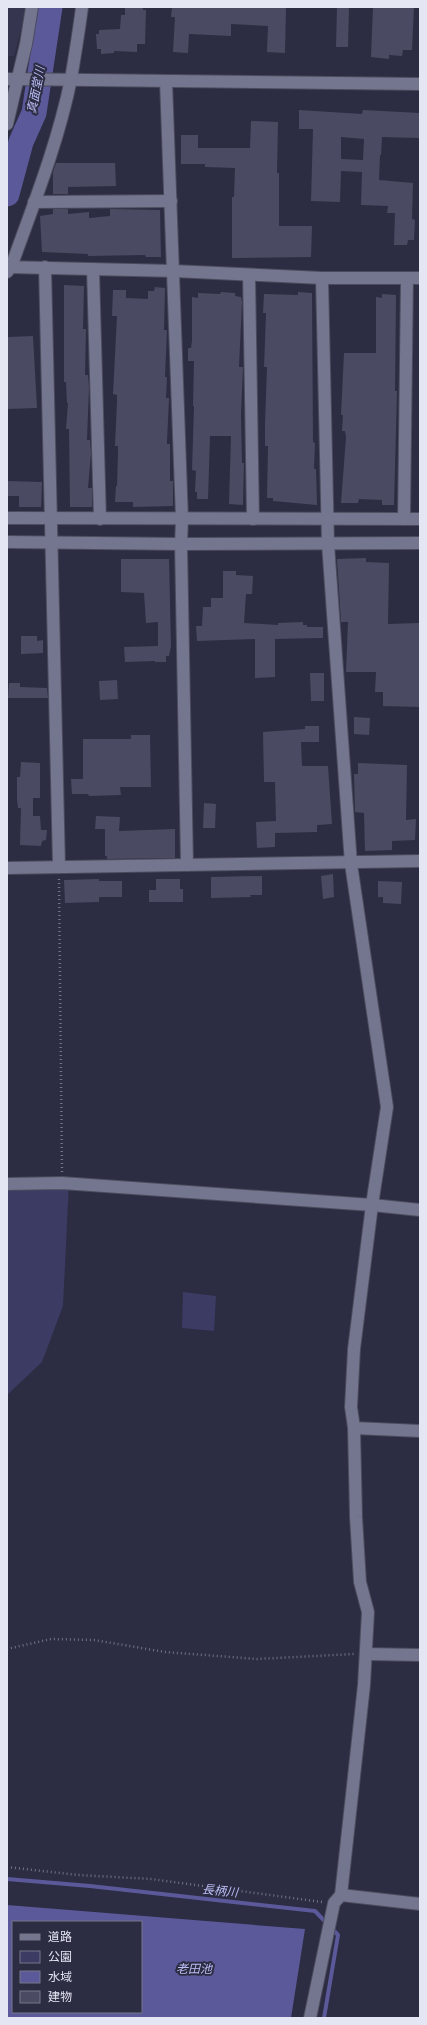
<svg xmlns="http://www.w3.org/2000/svg" width="427" height="2025" font-family="'Open Sans','Noto Sans JP',sans-serif">
  <rect width="100%" height="100%" fill="#2c2c42"/>
  <path fill="#353550" d="M7,7H27L14,56H7Z"/>
  <g fill="#3b3b63">
    <path d="M69,1183L63,1306L42,1362L7,1395V1184Z"/>
    <path d="M183,1292L216,1296L214,1331L182,1328Z"/>
  </g>
  <path fill="#5b599a" fill-rule="evenodd" d="M7,1905L305,1929L291,2018H7ZM13,1922H141V2012H13Z"/>
  <g fill="none" stroke-linecap="round" stroke-linejoin="round">
    <path stroke="#5b599a" stroke-width="4" d="M7,1879L90,1886L315,1911L338,1935L324,2018"/>
    <path stroke="#5b599a" stroke-width="25" d="M7,194L21,142L34,113L50,7"/>
  </g>
  <g fill="#4a4a62" fill-rule="evenodd">
    <path d="M125,7H143V10H146L145,44H137V52L114,51V53L101,54V49H97L96,34H99V30L120,29L121,15H125Z"/>
    <path d="M172,7H286L285,53L267,52L268,26L231,24V36L189,34L188,53L173,52L175,17H171Z"/>
    <path d="M337,7H349L348,47H336Z"/>
    <path d="M373,7H414L412,50H403L402,56L389,55V59L371,57Z"/>
    <path d="M299,110L362,114L363,110L420,113L419,138L382,137L381,155H380L379,180L413,183L412,219L415,220L414,240H408L407,245H394L395,213H387L388,206L361,205L362,172L341,171L340,202L311,201L313,129H299ZM341,137L364,139L363,160L341,159Z"/>
    <path d="M251,121L278,122L277,173H279V226H312L311,257L232,258V197H234L235,168L205,167V164H181V135H198V148H250Z"/>
    <path d="M56,163H115L116,186L68,187V194H53V172Z"/>
    <path d="M53,209H68V214L89,212V218L110,216V209L160,210L161,257H146L145,255L88,256V254L42,252L40,216L53,214Z"/>
    <path d="M64,285L84,286L83,329H86L85,375H88L89,387L87,440H90L91,453L88,488H92V507H70L69,429H66L68,403H67L66,382H64Z"/>
    <path d="M155,287L165,288L164,330H167L165,377H167L166,398H169L167,442V444H170V481H173V506L133,507V502H115L116,486H117L118,452V446H115L117,402V395L113,394L117,316H112L113,290H126V298L148,299V291H154Z"/>
    <path d="M221,292L235,293V296L241,297L242,302L239,367H243L241,414L242,463H244L243,505L229,504L231,436H210L208,499H197V492H195L196,471L192,470L194,406H193L194,361H188V348H191L192,341V297L198,298V293L220,294Z"/>
    <path d="M298,292L312,293L313,442L315,443L314,469H316L317,505L273,501V498H267L268,446H265V423L267,367H264L266,313H263L264,294L298,295Z"/>
    <path d="M382,294L396,295L395,391H397L394,505H382V500L359,499L358,503H341L346,437L345,431H342L343,415H341L344,353H376V297L382,298Z"/>
    <path d="M33,336L37,408L7,409V337Z"/>
    <path d="M7,481L42,482L41,507H19V496H7Z"/>
    <path d="M366,558V562L389,563L388,624L419,623L420,707L383,706V692H375L376,672H346L348,622H341L337,559Z"/>
    <path d="M121,559H169L171,646L169,656H166V662H155V661L125,662L124,647L158,646V622L146,623L144,593L121,592Z"/>
    <path d="M223,571H236V575L253,576L252,594H246L244,623L278,625V623L303,622V625H307V627H323V638L275,639V677L255,678V639L197,641L196,626H202L203,607H211V598H223Z"/>
    <path d="M21,636H37V641L43,640V653L21,654Z"/>
    <path d="M310,673H324V701H311Z"/>
    <path d="M117,680L118,699L100,700L99,681Z"/>
    <path d="M9,683H20V687L47,688L48,698H8Z"/>
    <path d="M354,717L370,718L369,735L354,734Z"/>
    <path d="M305,726H319V742H301L302,766H328L332,824L317,825V832L275,833V847L257,848L256,822L276,821L275,782H264L263,732L305,729Z"/>
    <path d="M131,735H150L151,787H120L121,795L89,796L88,794H72L71,779H83V739H131Z"/>
    <path d="M21,762L40,763V798H33V816H40L41,830H47L46,840L42,841L41,846L20,845L21,808H18L17,799V777H20Z"/>
    <path d="M358,763L407,765L406,820L416,819L415,840L392,841V850L365,851L364,813L355,812L354,774H358Z"/>
    <path d="M204,803L216,804L215,828H203Z"/>
    <path d="M96,816L120,817L119,831L175,829V858L107,859V856H105V829H95Z"/>
    <path d="M333,874L334,897L323,899L321,876Z"/>
    <path d="M262,876V895H250L251,897L211,898V877Z"/>
    <path d="M99,879V881H122V897H99V902L65,903L64,880Z"/>
    <path d="M156,879H180V889H183V902H149V890H156Z"/>
    <path d="M378,881L402,882L401,904L383,903V897H378Z"/>
  </g>
  <g fill="none" stroke-linecap="round" stroke-linejoin="round">
    <defs>
      <g id="minor">
        <path d="M7,79L420,84"/>
        <path d="M166,81L182,519L181,544L187,865"/>
        <path d="M7,124L26,44L32,7"/>
        <path d="M34,202L171,201"/>
        <path d="M7,267L174,271L322,278H420"/>
        <path d="M45,267L59,866"/>
        <path d="M93,269L100,519"/>
        <path d="M7,272L11,267C33,206 58,143 71,79C75,55 79,31 82,7"/>
        <path d="M249,275L253,519"/>
        <path d="M7,518L420,519"/>
        <path d="M404,519L407,278"/>
        <path d="M7,542L181,544L420,543"/>
        <path d="M7,868L420,861"/>
        <path d="M7,1184L62,1183L372,1205L420,1210"/>
        <path d="M354,1428L420,1431"/>
        <path d="M366,1654L420,1655"/>
        <path d="M341,1895L420,1904"/>
        <path d="M310,2018L334,1903L341,1895L364,1685L368,1612L360,1582L356,1517L354,1428L351,1407L354,1349L372,1205L387,1107L351,864L328,544L322,278"/>
      </g>
    </defs>
    <use href="#minor" stroke="#4b4b5d" stroke-width="14"/>
    <g stroke="#737487" stroke-width="2.5" stroke-dasharray="1 3" stroke-linecap="butt">
      <path d="M59,879L62,1172"/>
      <path d="M7,1649L51,1639L94,1640L165,1652L257,1659L354,1654"/>
      <path d="M7,1867L78,1875L151,1879L322,1902"/>
    </g>
    <use href="#minor" stroke="#74758e" stroke-width="12"/>
  </g>
  <g text-anchor="middle" stroke-width="4" stroke-linejoin="round" paint-order="stroke">
    <g font-size="12" font-style="italic" fill="#bcbef6" stroke="#2c2c42">
      <text transform="translate(36 90) rotate(-79)" y="4">真面堂川</text>
      <text transform="translate(220 1891) rotate(6)" y="4">長柄川</text>
      <text x="194" y="1973">老田池</text>
    </g>
  </g>
  <rect width="427" height="2025" fill="none" stroke="#e5e6f4" stroke-width="16"/>
  <rect x="12" y="1921" width="130" height="92" fill="#2c2c42" stroke="#767689"/>
  <rect x="20" y="1934" width="20" height="6" fill="#74758e" stroke="#767689"/>
  <text x="48" y="1941" font-size="12" fill="#e5e6f4">道路</text>
  <rect x="20" y="1951" width="20" height="12" fill="#3b3b63" stroke="#767689"/>
  <text x="48" y="1961" font-size="12" fill="#e5e6f4">公園</text>
  <rect x="20" y="1971" width="20" height="12" fill="#5b599a" stroke="#767689"/>
  <text x="48" y="1981" font-size="12" fill="#e5e6f4">水域</text>
  <rect x="20" y="1991" width="20" height="12" fill="#4a4a62" stroke="#767689"/>
  <text x="48" y="2001" font-size="12" fill="#e5e6f4">建物</text>
</svg>
